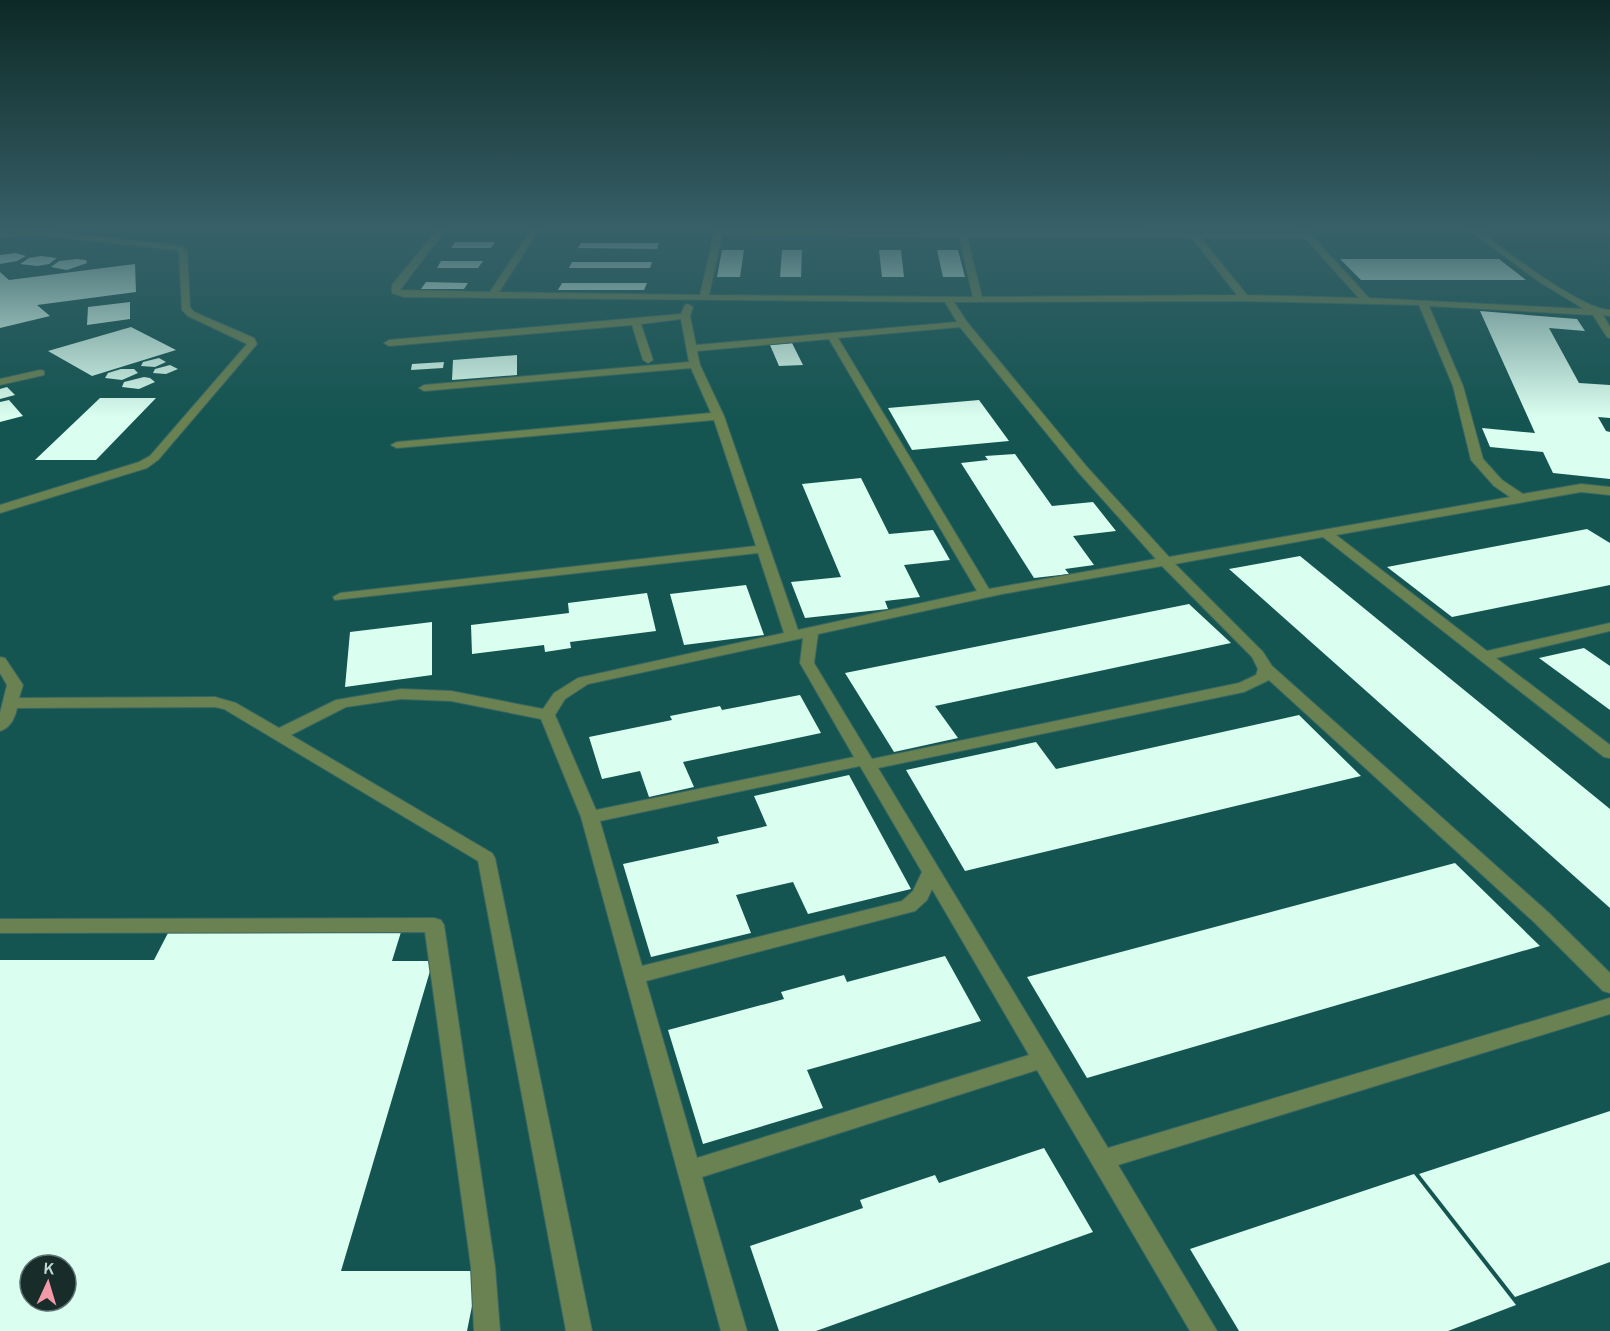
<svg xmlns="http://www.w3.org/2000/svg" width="1610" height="1331" font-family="Overpass,sans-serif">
  <rect width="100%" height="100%" fill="#184a46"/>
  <path fill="#145551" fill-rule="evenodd" d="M0,230H1476L1500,249L1610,257V1331H0ZM30,1265H66V1301H30Z"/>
  <g fill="#dafeef" fill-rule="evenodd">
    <path d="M455,242H495L491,248H451Z"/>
    <path d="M581,243H659L657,249L578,248Z"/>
    <path d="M722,250H744L740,277H717Z"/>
    <path d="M782,250H802L801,277H780Z"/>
    <path d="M879,250H901L904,277H882Z"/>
    <path d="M937,250H958L965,277H943Z"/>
    <path d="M16,253L26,256L17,261L0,264V255Z"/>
    <path d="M41,256L57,258L49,264L37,266L20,264L29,258Z"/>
    <path d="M77,259L86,260L87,263L67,270L51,267L59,261Z"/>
    <path d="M1340,259H1499L1526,280H1361Z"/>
    <path d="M441,261H483L478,268H437Z"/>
    <path d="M572,262H652L650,268H569Z"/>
    <path d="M135,264L136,292L37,305L50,316L0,328V272L9,280Z"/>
    <path d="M426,282L468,283L464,289H421Z"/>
    <path d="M562,283H647L644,290H558Z"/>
    <path d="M130,302V319L87,325L88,307Z"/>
    <path d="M1480,311L1577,319L1585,331L1549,328L1579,383L1610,385V418L1598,417L1606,431L1610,432V479L1553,473L1543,452L1490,447L1482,428L1535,433Z"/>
    <path d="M131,327L176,350L92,376L48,351Z"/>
    <path d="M792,343L803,365L779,366L770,345Z"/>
    <path d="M517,355V375L452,380L453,360Z"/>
    <path d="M159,358L166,362L155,367L141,366L143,362Z"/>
    <path d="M444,362L443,368L411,370L412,364Z"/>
    <path d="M170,365L178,369L166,374L153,373L155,369Z"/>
    <path d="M121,369H134L138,373L122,380L105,378L108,373Z"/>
    <path d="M144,377L150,378L155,382L139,389L122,387L124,382Z"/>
    <path d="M7,387L15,395L0,399V389Z"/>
    <path d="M100,398H156L96,460H35Z"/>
    <path d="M9,400L23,416L0,422V402Z"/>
    <path d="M979,400L1009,441L912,450L888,408Z"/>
    <path d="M1015,454L1052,506L1093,502L1116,531L1073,536L1094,565L1065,569L1069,574L1034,578L961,463L988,460L985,456Z"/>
    <path d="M861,478L889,534L933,530L950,560L904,565L920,597L885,601L888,609L805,618L791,582L841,577L802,484Z"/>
    <path d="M1587,529L1610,543V585L1452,617L1387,567Z"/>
    <path d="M1300,556L1610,809V908L1229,569Z"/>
    <path d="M746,585L764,635L684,645L670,594Z"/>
    <path d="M647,593L656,631L570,642L571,648L545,652L544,645L472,654L471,625L569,613L568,603Z"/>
    <path d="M1189,604L1231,643L935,706L958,738L894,752L845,673Z"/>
    <path d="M432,622V675L345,687L350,632Z"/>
    <path d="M1584,648L1610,666V710L1539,658Z"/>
    <path d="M800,695L821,733L683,762L694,787L649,797L640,771L602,779L589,737L672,720L670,716L720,706L722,710Z"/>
    <path d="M1299,715L1361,776L965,871L906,770L1036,742L1056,769Z"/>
    <path d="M849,775L911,889L808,914L793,882L736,895L751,933L651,957L623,864L719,843L717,837L767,826L754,796Z"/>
    <path d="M1455,863L1540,946L1087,1078L1027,977Z"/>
    <path d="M401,932L392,961H433L341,1271H479L467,1331H0V960H154L168,933ZM30,1265H66V1301H30Z"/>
    <path d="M945,956L981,1021L807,1070L823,1108L703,1144L668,1030L784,999L781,992L844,975L847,982Z"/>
    <path d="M1610,1111V1262L1515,1297L1419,1174Z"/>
    <path d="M1044,1148L1093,1232L816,1331H779L750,1246L863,1208L860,1200L935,1175L939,1183Z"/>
    <path d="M1414,1174L1516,1305L1448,1331H1239L1190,1249Z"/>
  </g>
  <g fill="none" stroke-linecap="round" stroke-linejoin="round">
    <defs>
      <g id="minor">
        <path d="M437,230H445L400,290L490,292L531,230H539L499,292L700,295L715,230L1301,234L1298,230H1307L1369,298L1584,309L1541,283L1468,230H1478C1505,250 1580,309 1610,310V316L1603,315L1610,327V338L1607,337L1593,315L1429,306L1463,386L1483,459L1502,480L1523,494L1581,484L1610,487V495L1581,492L1336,535L1487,651L1610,623V631L1496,658L1610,745V758L1604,757L1323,537L1175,564L1263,652L1272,666L1549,913L1610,973V993L1603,991L1535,923L1269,680L1244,692L878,768L1108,1148L1610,998V1014L1118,1165L1217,1331H1190L1037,1070L702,1177L747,1331H721L581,817L541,719L451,701L401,699L346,707L291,735L492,853L495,858L592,1331H566L478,861L224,709L215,707L17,708C15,718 10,728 0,731V713L7,685L0,673V657L5,658L23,685L19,698L215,697L236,703L279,728L336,700L401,689L451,691L543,709L554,693L578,678L784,633L758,553L335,600L333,597L340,593L756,546L714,420L397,448L391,445L397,442L711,413L691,368L424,391L419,388L424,385L689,362L681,319L641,324L653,360L648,363L643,360L632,325L389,346L384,343L389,340L681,314L685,305L688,304L693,307L690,316L696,345L957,322L945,302L404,297L392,293V285ZM722,235L959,237L973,297L709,295ZM967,237L1192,238L1237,295L982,297ZM1201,238H1305L1359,298L1247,295ZM1244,301L1419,305L1453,386L1471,460L1494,486L1510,497L1169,557L1087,467L967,322L954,302ZM960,327L1079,473L1156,559L989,589L838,338ZM829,339L977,591L798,630L724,416L700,365L697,351ZM1162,566L1252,657L1258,669L1256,675L1239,683L872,759L814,663L818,634L1002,594ZM803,638L800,663L854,757L596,810L555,715L565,699L588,684ZM860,766L922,872L913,891L902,901L642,966L600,821ZM932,889L1029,1055L697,1158L646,981L915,911L927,900Z"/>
        <path d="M36,231L182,246L187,251L190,307L194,312L254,338L257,344L158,460L147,468L0,513V505L139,462L150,456L247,344L188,316L182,310L179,252L177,250L36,235L0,237V233Z"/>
        <path d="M40,370L44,371V375L0,385V379Z"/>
        <path d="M434,918L441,920L444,925L495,1267L500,1331H474L471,1267L425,932L0,933V919Z"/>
      </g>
    </defs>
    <use href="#minor" stroke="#3a6763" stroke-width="2"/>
    <use href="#minor" fill="#6a8151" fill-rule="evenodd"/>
  </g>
  <linearGradient id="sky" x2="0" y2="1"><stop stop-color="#0d2926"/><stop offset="0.55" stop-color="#376068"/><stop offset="1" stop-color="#376068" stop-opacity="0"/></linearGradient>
  <rect width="1610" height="417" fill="url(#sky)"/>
  <g transform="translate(48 1283) rotate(4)"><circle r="28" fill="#182c2a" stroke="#5b716f" stroke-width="1.5"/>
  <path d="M0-4.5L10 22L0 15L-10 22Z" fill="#f39aa9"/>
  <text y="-9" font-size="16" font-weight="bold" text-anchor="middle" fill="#c0d9d6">K</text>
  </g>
</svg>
